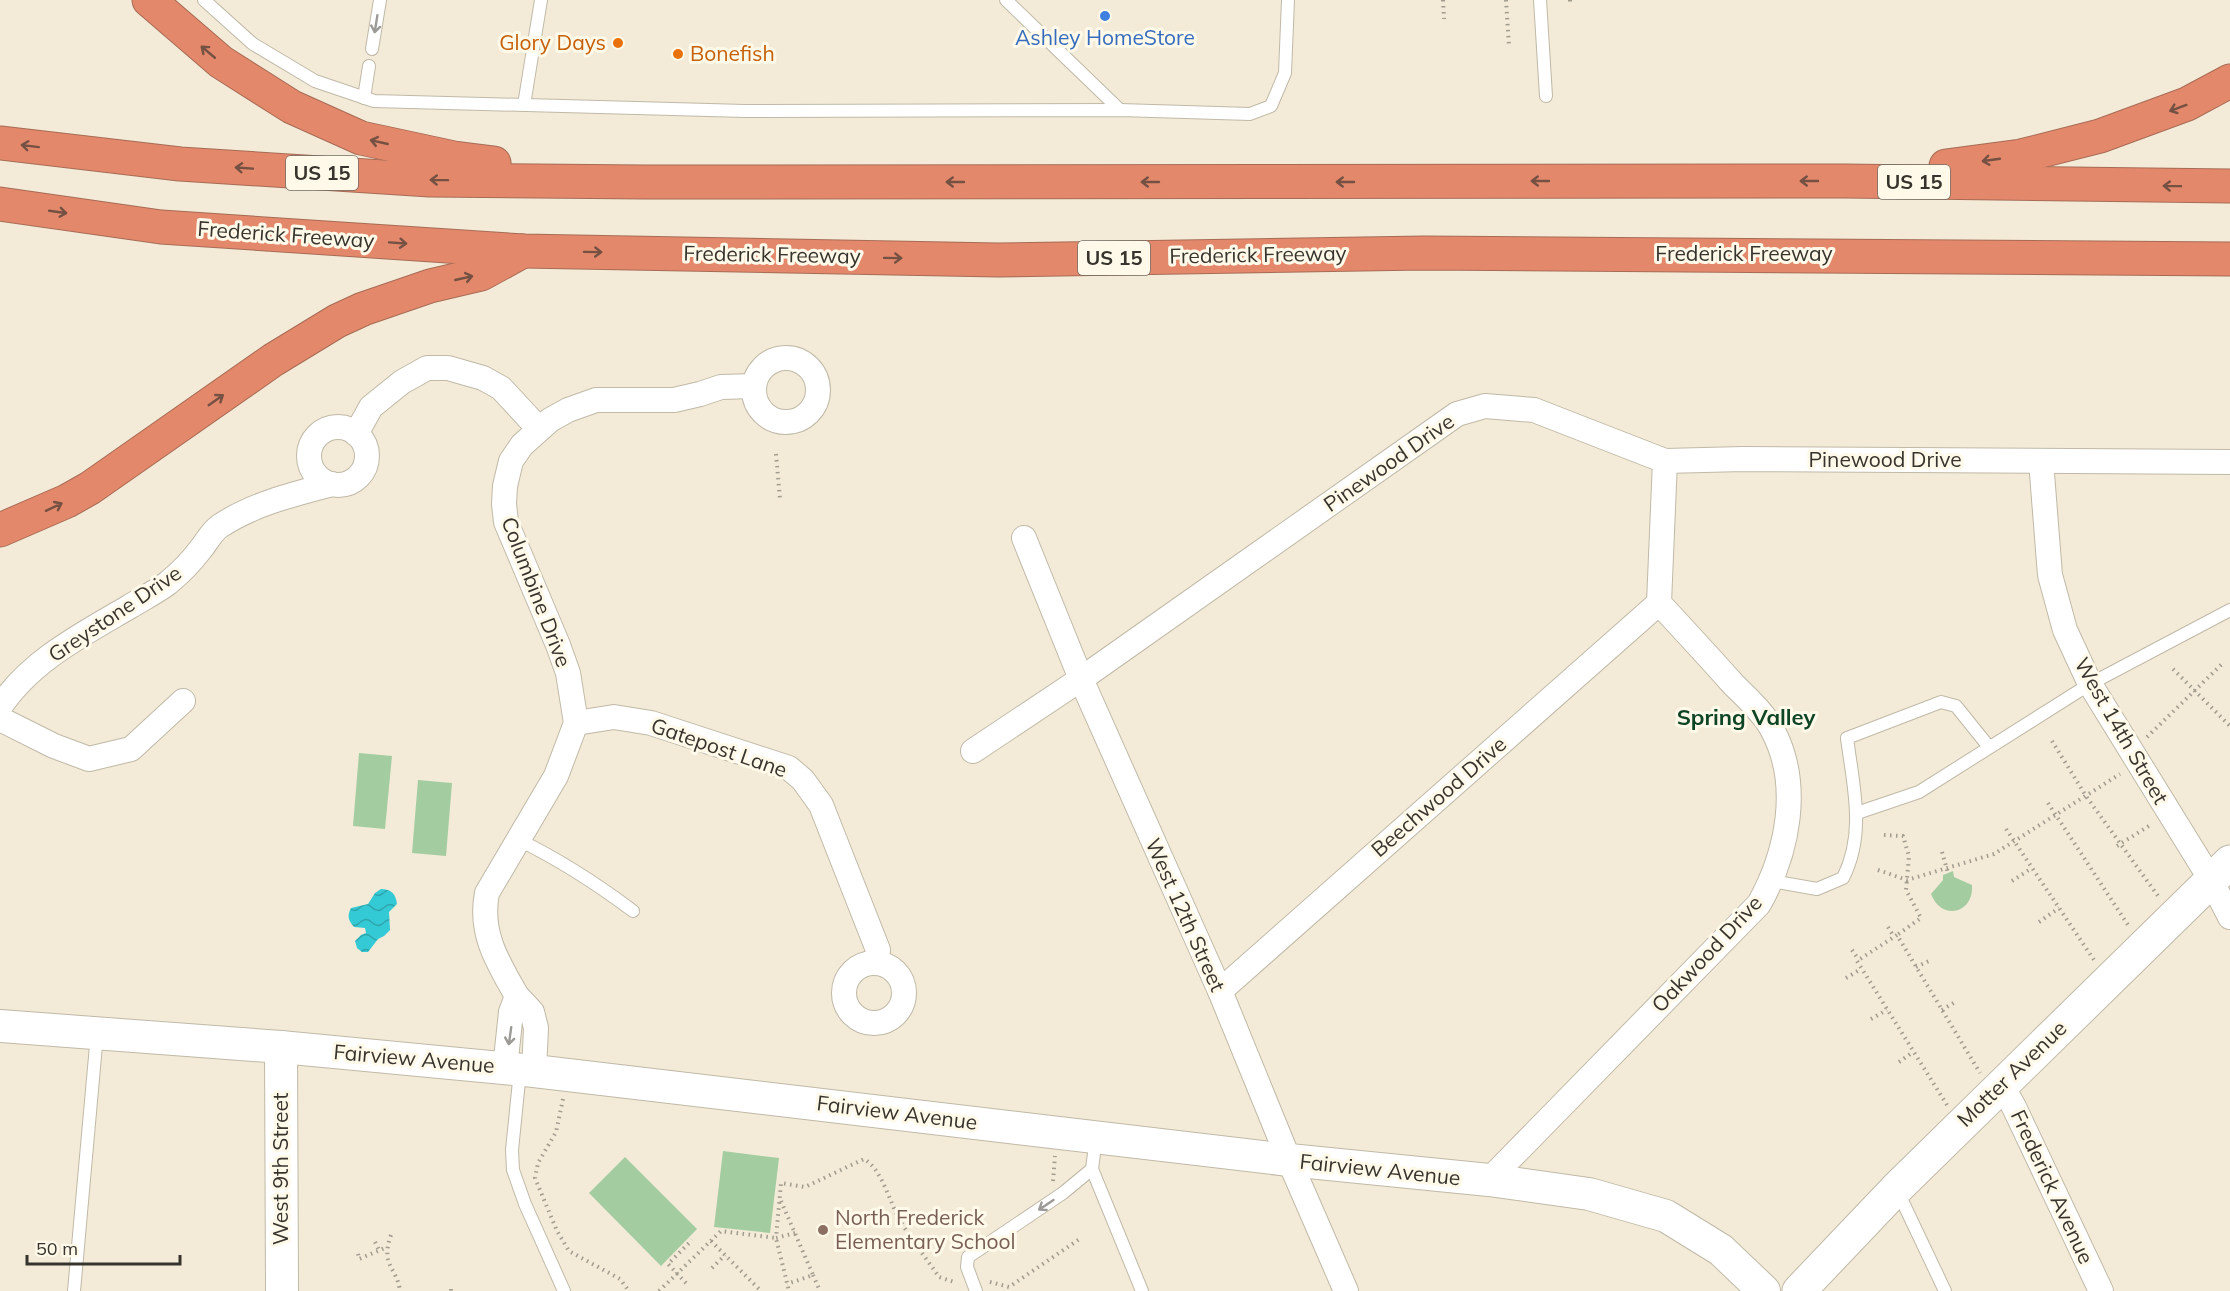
<svg xmlns="http://www.w3.org/2000/svg" width="2230" height="1291" font-family="Mulish,sans-serif">
  <defs>
    <pattern id="water-waves" width="16" height="10" patternUnits="userSpaceOnUse" patternTransform="scale(1.5)"><rect width="16" height="10" fill="#34cad5"/><path d="M0 5q4-4 8 0t8 0" fill="none" stroke="#2da5ad"/></pattern>
  </defs>
  <rect width="100%" height="100%" fill="#f3ebd8"/>
  <g fill="#a3cda0">
    <path d="M359,753L392,756L385,829L353,826Z"/>
    <path d="M418,780L452,783L446,856L412,853Z"/>
    <path d="M1953,871L1954,877L1972,885C1974,914 1941,921 1931,894L1943,880V875Z"/>
    <path d="M723,1151L779,1158L770,1233L714,1227Z"/>
    <path d="M625,1157L697,1229L661,1266L589,1193Z"/>
  </g>
  <path fill="url(#water-waves)" d="M381,889C391,889 396,894 397,904L389,912L390,930L384,936L378,939L368,952H362L357,948L355,941L361,935L366,933L365,928L354,927C348,920 347,916 351,908L368,904L375,893Z"/>
  <g fill="none" stroke-linecap="round" stroke-linejoin="round">
    <defs>
      <g id="service">
        <path d="M204,0L253,44L315,81L374,101L745,111L1120,110L1250,114L1271,106L1285,73L1288,0"/>
        <path d="M1006,0L1120,110"/>
        <path d="M1540,0L1546,96"/>
        <path d="M372,49L380,0"/>
        <path d="M364,98L369,66"/>
        <path d="M524,105L541,0"/>
        <path d="M1857,813L1919,792L2090,684L2230,610"/>
        <path d="M519,840C560,860 597,884 633,911"/>
        <path d="M1772,881L1817,889L1843,878C1866,833 1853,785 1847,738L1941,702L1956,706L1989,747"/>
        <path d="M520,1071L512,1150L513,1170L525,1204L564,1291"/>
        <path d="M1096,1138L1092,1169L1142,1291"/>
        <path d="M1898,1192L1945,1291"/>
        <path d="M74,1291L97,1034"/>
        <path d="M976,1291L967,1267L968,1257L1063,1193L1092,1169"/>
      </g>
      <g id="minor">
        <circle cx="786" cy="390" r="32"/>
        <circle cx="338" cy="456" r="29"/>
        <path d="M356,434L371,407L402,382L427,368H448L483,378L501,388L539,429"/>
        <path d="M2041,461L2050,575L2065,630L2090,684L2211,880L2230,917"/>
        <path d="M1024,538L1081,679L1220,991L1289,1160L1346,1291"/>
        <path d="M0,707C30,661 83,634 129,607C142,599 156,592 168,583C180,573 191,562 200,550C207,542 211,532 220,526C253,504 294,494 332,484"/>
        <path d="M0,719L54,746L89,759L131,749L183,701"/>
        <path d="M576,723L614,717L651,723L789,768L803,780L821,805L878,950L876,963"/>
        <path d="M973,751L1081,679L1457,414L1485,406L1534,410L1665,461L1743,459L2230,462"/>
        <circle cx="874" cy="993" r="30"/>
        <path d="M1220,991L1659,603"/>
        <path d="M517,996C498,963 479,933 487,893L556,776L576,723L568,673L558,645L506,522L504,504L505,486L511,461L522,445L550,420L568,410L596,400H674L700,394L721,387L754,386"/>
        <path d="M505,1068L511,1012L517,996L532,1012L536,1028L534,1071"/>
        <path d="M2001,1084L2014,1107L2101,1291"/>
        <path d="M1489,1180L1759,904C1788,852 1802,784 1772,729C1763,712 1746,697 1733,684C1709,657 1684,630 1659,603L1665,461"/>
      </g>
      <g id="tertiary">
        <path d="M0,1026L281,1047L534,1071L1289,1160L1489,1180L1589,1194L1666,1216L1721,1250L1764,1291"/>
        <path d="M281,1047L282,1291"/>
      </g>
      <path id="secondary" d="M1799,1291L1897,1188L2230,862"/>
      <g id="motorway">
        <path d="M149,0L221,62L292,107L361,138L454,158L494,163"/>
        <path d="M0,143L180,164L430,180L645,182L1845,181L2230,186"/>
        <path d="M1946,166L2021,156L2100,136L2187,104L2230,81"/>
        <path d="M0,204L161,227L523,251L998,260L1424,253L2230,259"/>
        <path d="M0,530L67,501L90,488L273,360L337,321L363,309L430,286L481,274L523,251"/>
      </g>
    </defs>
    <use href="#service" stroke="#c0b9a7" stroke-width="14"/>
    <use href="#minor" stroke="#c0b9a7" stroke-width="26"/>
    <use href="#tertiary" stroke="#c0b9a7" stroke-width="34"/>
    <use href="#secondary" stroke="#c0b9a7" stroke-width="35"/>
    <use href="#motorway" stroke="#a76b55" stroke-width="35"/>
    <g stroke="#a29c8f" stroke-width="4" stroke-dasharray="1.5 4.5" stroke-linecap="butt">
      <path d="M1443,0L1444,19"/>
      <path d="M1506,0L1509,46"/>
      <path d="M1570,0V3"/>
      <path d="M776,454L780,499"/>
      <path d="M2173,669L2230,726"/>
      <path d="M2147,737L2223,663"/>
      <path d="M2052,741L2086,796L2158,896"/>
      <path d="M2048,803L2128,925"/>
      <path d="M2006,829L2094,960"/>
      <path d="M1884,835L1903,836L1909,856L1906,890L1921,918L1897,935"/>
      <path d="M2117,846L2152,824"/>
      <path d="M1942,852L1948,873"/>
      <path d="M1878,870L1907,880L1994,854L2120,774"/>
      <path d="M2012,881L2032,868"/>
      <path d="M2039,922L2059,908"/>
      <path d="M1888,927L1894,937"/>
      <path d="M1852,950L1859,960"/>
      <path d="M1916,967L1929,961"/>
      <path d="M1846,978L1861,969"/>
      <path d="M1942,1010L1955,1002"/>
      <path d="M1871,1019L1887,1010"/>
      <path d="M1899,1062L1913,1052"/>
      <path d="M563,1099L556,1132L538,1163L535,1178L557,1231L569,1251L620,1279L629,1291"/>
      <path d="M1947,1105L1857,961L1897,935L1980,1073"/>
      <path d="M1053,1181L1055,1156"/>
      <path d="M781,1201L813,1275L787,1284"/>
      <path d="M795,1233L776,1238L781,1183L805,1187L864,1159C881,1168 890,1202 899,1219C911,1239 926,1258 939,1277L954,1282"/>
      <path d="M391,1235C380,1266 397,1267 400,1291"/>
      <path d="M711,1241L761,1291"/>
      <path d="M375,1242L379,1250"/>
      <path d="M358,1254L359,1259L387,1247"/>
      <path d="M712,1268L725,1255"/>
      <path d="M813,1275L820,1291"/>
      <path d="M990,1282L1009,1287L1081,1238"/>
      <path d="M686,1283L668,1264L692,1240"/>
      <path d="M451,1289V1291"/>
      <path d="M659,1291L721,1231L776,1238L789,1291"/>
    </g>
    <use href="#service" stroke="#fff" stroke-width="12"/>
    <use href="#minor" stroke="#fff" stroke-width="24"/>
    <use href="#tertiary" stroke="#fff" stroke-width="32"/>
    <use href="#secondary" stroke="#fff" stroke-width="33"/>
    <use href="#motorway" stroke="#e4886b" stroke-width="33"/>
  </g>
  <defs><path id="oneway-shaft" d="M-6 0H5M1.5-3L5.5 0L1.5 3" fill="none" stroke-width="1.6" stroke-linecap="round" stroke-linejoin="round" transform="scale(1.5)"/></defs>
  <g stroke="#9b9a96">
    <use href="#oneway-shaft" transform="translate(376 24) rotate(99)"/>
    <use href="#oneway-shaft" transform="translate(510 1036) rotate(98)"/>
    <use href="#oneway-shaft" transform="translate(1046 1205) rotate(146)"/>
  </g>
  <g stroke="#745143">
    <use href="#oneway-shaft" transform="translate(208 52) rotate(-140)"/>
    <use href="#oneway-shaft" transform="translate(2178 108) rotate(160)"/>
    <use href="#oneway-shaft" transform="translate(379 142) rotate(-167)"/>
    <use href="#oneway-shaft" transform="translate(30 146) rotate(-173)"/>
    <use href="#oneway-shaft" transform="translate(1991 160) rotate(172)"/>
    <use href="#oneway-shaft" transform="translate(244 168) rotate(-176)"/>
    <use href="#oneway-shaft" transform="translate(439 180) rotate(-179)"/>
    <use href="#oneway-shaft" transform="translate(1540 181) rotate(180)"/>
    <use href="#oneway-shaft" transform="translate(1809 181) rotate(180)"/>
    <use href="#oneway-shaft" transform="translate(955 182) rotate(180)"/>
    <use href="#oneway-shaft" transform="translate(1150 182) rotate(180)"/>
    <use href="#oneway-shaft" transform="translate(1345 182) rotate(180)"/>
    <use href="#oneway-shaft" transform="translate(2172 186) rotate(-179)"/>
    <use href="#oneway-shaft" transform="translate(58 212) rotate(8)"/>
    <use href="#oneway-shaft" transform="translate(398 243) rotate(4)"/>
    <use href="#oneway-shaft" transform="translate(593 252) rotate(1)"/>
    <use href="#oneway-shaft" transform="translate(893 258) rotate(1)"/>
    <use href="#oneway-shaft" transform="translate(464 278) rotate(-13)"/>
    <use href="#oneway-shaft" transform="translate(216 400) rotate(-35)"/>
    <use href="#oneway-shaft" transform="translate(54 507) rotate(-25)"/>
  </g>
  <circle fill="#3f7fe0" stroke="#fff9e9" stroke-width="2" cx="1105" cy="16" r="6"/>
  <g fill="#e8710a" stroke="#fff9e9" stroke-width="2">
    <circle cx="618" cy="43" r="6"/>
    <circle cx="678" cy="54" r="6"/>
  </g>
  <circle fill="#8d6e63" stroke="#fff9e9" stroke-width="2" cx="823" cy="1230" r="6"/>
  <g text-anchor="middle" stroke-width="6" stroke-linejoin="round" paint-order="stroke">
    <g fill="#fff9e9" stroke="#736f65" stroke-width="1.5">
      <rect x="286" y="156" width="72" height="34" rx="4.5"/>
      <rect x="1878" y="165" width="72" height="34" rx="4.5"/>
      <rect x="1078" y="241" width="72" height="34" rx="4.5"/>
    </g>
    <g font-size="20" font-weight="bold" fill="#37342d">
      <text x="322" y="180">US 15</text>
      <text x="1914" y="189">US 15</text>
      <text x="1114" y="265">US 15</text>
    </g>
    <g font-size="21" fill="#366cbe" stroke="#fff9e9">
      <text x="1105" y="45">Ashley HomeStore</text>
    </g>
    <g font-size="21" fill="#c56008" stroke="#fff9e9" text-anchor="end">
      <text x="606" y="50">Glory Days</text>
      <text x="690" y="61" text-anchor="start">Bonefish</text>
    </g>
    <g font-size="21" fill="#37342d" stroke="#fff9e9">
      <text transform="translate(286 235) rotate(4)" y="7">Frederick Freeway</text>
      <text x="1744" y="261">Frederick Freeway</text>
      <text transform="translate(772 255) rotate(1)" y="7">Frederick Freeway</text>
      <text transform="translate(1258 255) rotate(-1)" y="7">Frederick Freeway</text>
      <text x="1885" y="467">Pinewood Drive</text>
      <text transform="translate(1389 463) rotate(-35)" y="7">Pinewood Drive</text>
      <text transform="translate(536 592) rotate(69)" y="7">Columbine Drive</text>
      <text transform="translate(115 614) rotate(-34)" y="7">Greystone Drive</text>
      <text transform="translate(2121 731) rotate(60)" y="7">West 14th Street</text>
      <text transform="translate(719 748) rotate(19)" y="7">Gatepost Lane</text>
      <text transform="translate(1439 797) rotate(-41)" y="7">Beechwood Drive</text>
      <text transform="translate(1185 915) rotate(66)" y="7">West 12th Street</text>
      <text transform="translate(1707 954) rotate(-47)" y="7">Oakwood Drive</text>
      <text transform="translate(414 1059) rotate(5)" y="7">Fairview Avenue</text>
      <text transform="translate(2012 1074) rotate(-44)" y="7">Motter Avenue</text>
      <text transform="translate(897 1113) rotate(7)" y="7">Fairview Avenue</text>
      <text transform="translate(281 1169) rotate(-90)" y="7">West 9th Street</text>
      <text transform="translate(1380 1170) rotate(6)" y="7">Fairview Avenue</text>
      <text transform="translate(2052 1187) rotate(65)" y="7">Frederick Avenue</text>
    </g>
    <g font-size="21" fill="#785e54" stroke="#fff9e9" text-anchor="start">
      <text x="835" y="1225">North Frederick<tspan x="835" dy="24">Elementary School</tspan></text>
    </g>
    <g font-size="22" font-weight="bold" fill="#0e4524" stroke="#fff9e9">
      <text x="1746" y="725">Spring Valley</text>
    </g>
  </g>
  <path d="M27 1255v9h153v-9" fill="none" stroke="#37342d" stroke-width="3"/>
  <text x="36" y="1255" font-size="18" fill="#37342d" stroke="#fff9e9" stroke-width="4.5" paint-order="stroke">50 m</text>
</svg>
